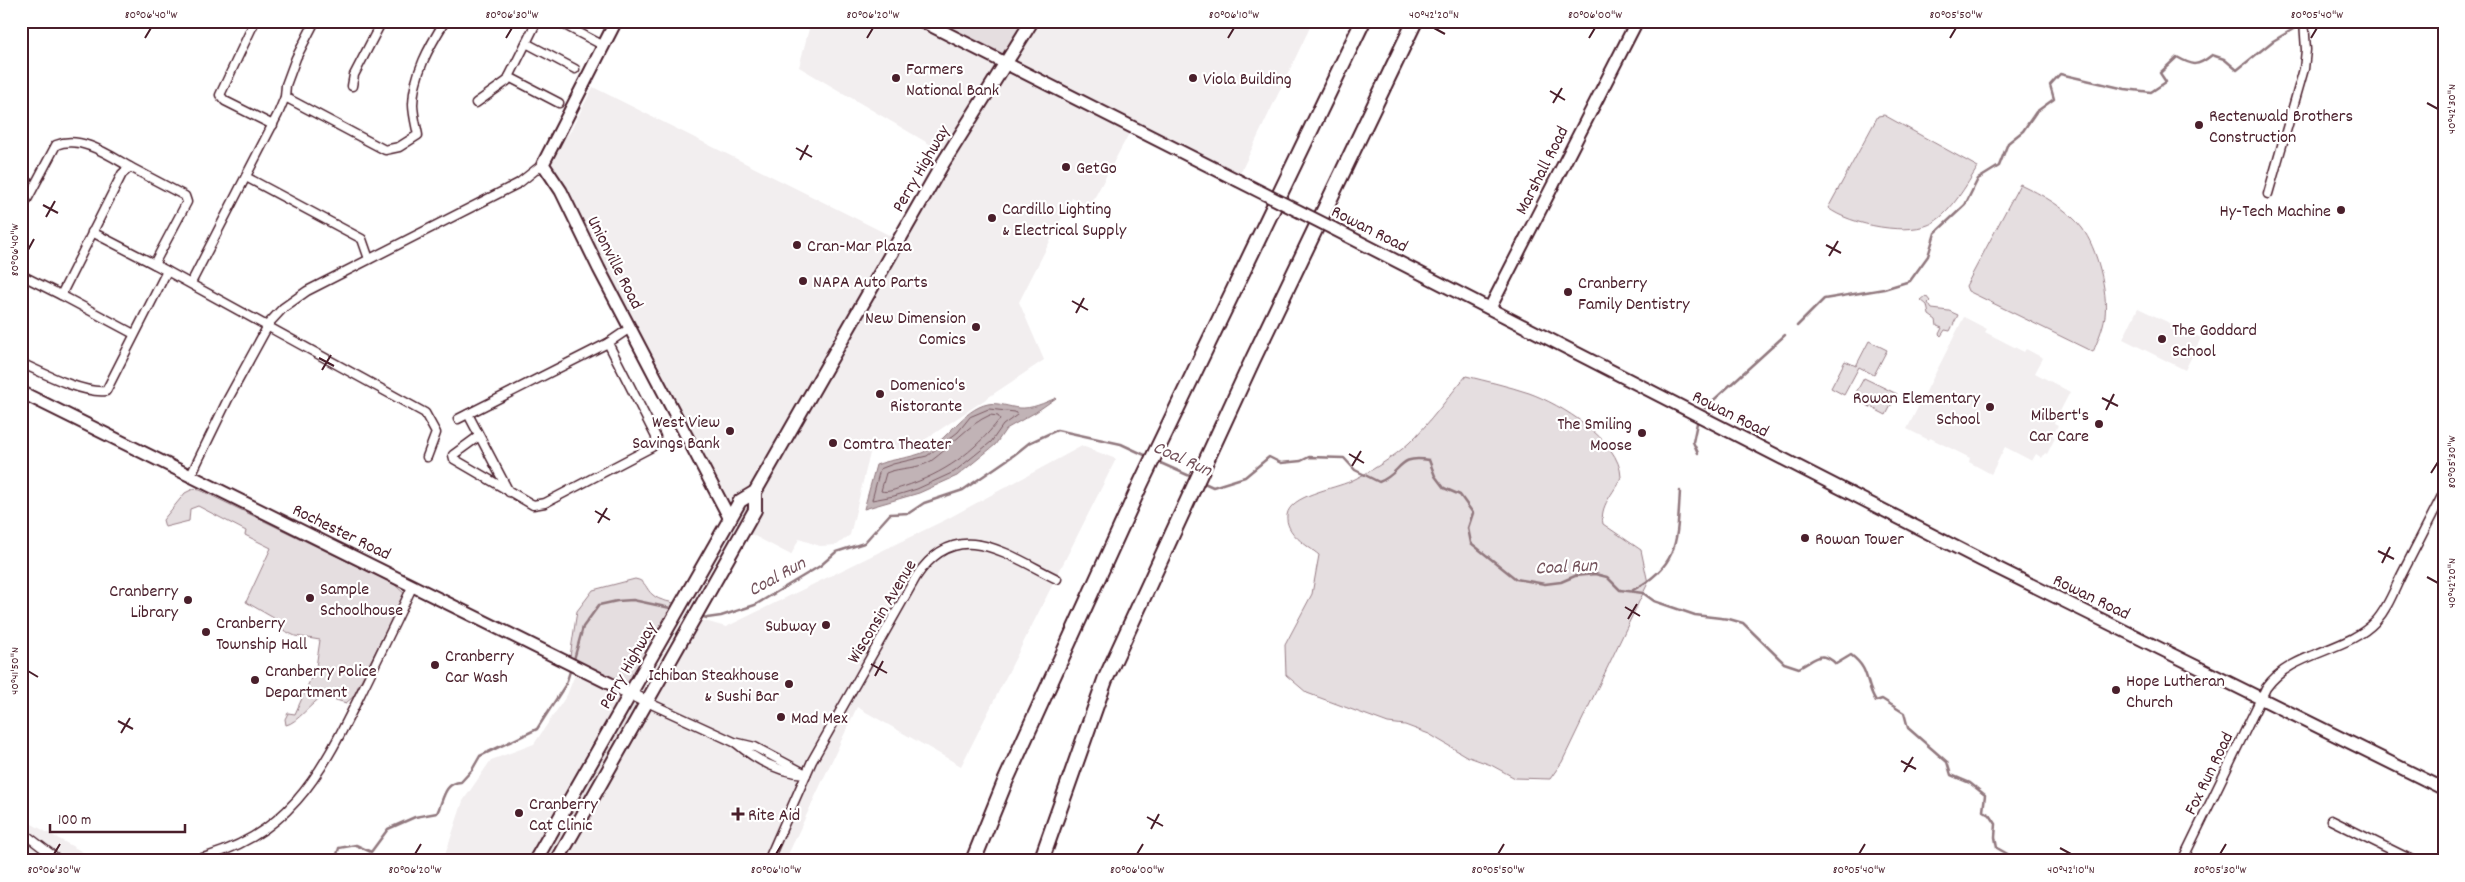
<svg xmlns="http://www.w3.org/2000/svg" width="2465" height="882" font-family="Dekko,sans-serif">
  <rect width="100%" height="100%" fill="#fff"/>
  <filter id="ink" filterUnits="userSpaceOnUse"><feTurbulence type="fractalNoise" baseFrequency=".02" numOctaves="2"/><feDisplacementMap in="SourceGraphic" scale="10" xChannelSelector="R" yChannelSelector="G"/><feConvolveMatrix kernelMatrix="1 2 1 2 8 2 1 2 1" color-interpolation-filters="sRGB"/></filter>
  <g filter="url(#ink)">
    <g fill="#f2eeef">
      <path d="M811,21H1313L1237,180L1132,128L1090,206L1072,198L1019,302L1044,360L908,451L872,445L850,535L837,545L820,546L799,539L791,555L743,530L730,519L543,164L570,132L593,87L899,240L948,155L799,67Z"/>
      <path d="M2138,308L2201,338L2185,370L2123,339Z"/>
      <path d="M1964,317L1987,329L1985,332L2024,352L2026,349L2043,358L2035,373L2070,392L2054,423L2058,425L2053,436L2055,438L2047,454L2045,453L2042,458L2036,454L2032,461L2005,447L1991,474L1969,462L1970,458L1930,438L1929,440L1907,429Z"/>
      <path d="M1082,446L1116,459L961,766L857,707L785,861H443L463,801L491,760L534,744L567,695L578,667L647,702L694,618L726,627L945,520Z"/>
      <path d="M21,818L99,861H21Z"/>
    </g>
    <g fill="#e5dee0" stroke="#987e86">
      <path d="M922,21H1032L1005,62Z"/>
      <path d="M1884,115L1978,167C1966,185 1953,210 1934,222C1911,237 1850,225 1828,208L1878,116Z"/>
      <path d="M2020,184C2041,194 2068,209 2082,228C2097,248 2108,291 2105,316C2103,328 2098,340 2093,352L1968,291L1966,286Z"/>
      <path d="M1926,296L1930,301L1928,303L1932,309L1949,311L1958,315L1950,331L1945,330L1941,336L1939,334L1942,328L1937,326L1936,320L1929,315L1927,305L1921,300Z"/>
      <path d="M1869,341L1887,350L1874,375L1859,367L1844,395L1831,388L1845,361L1856,366Z"/>
      <path d="M1466,376C1486,381 1508,386 1529,393C1560,404 1620,440 1621,477C1614,494 1599,505 1603,524L1641,550L1648,583L1562,762L1550,779L1515,778L1491,765L1466,756L1429,734L1405,725L1388,723L1307,693L1286,675L1285,645L1312,594L1319,555C1307,545 1285,534 1287,515C1290,495 1334,489 1351,481C1370,472 1394,457 1409,443C1430,423 1447,398 1466,376Z"/>
      <path d="M1864,378L1897,394L1886,415L1853,398Z"/>
      <path d="M193,489L200,490L394,584L408,597L398,606L353,697L346,703L323,696C311,703 297,723 286,725L285,719L288,713L295,714L316,667L320,640L295,636L283,630L284,624L246,602L271,548L245,535L246,531L198,506L190,509L189,521L165,527L163,520L185,493Z"/>
      <path d="M635,579C647,581 645,589 653,595C659,601 673,602 681,605L631,693L569,663L577,611L593,590Z"/>
    </g>
    <path fill="#c1b3b6" stroke="#91787e" d="M1056,398L1036,412L1006,429L995,445L957,476L919,493L864,509L876,465C891,459 912,458 924,452C947,441 963,409 988,404C997,402 1009,407 1019,408C1032,409 1044,403 1056,398Z"/>
    <g fill="none" stroke-linecap="round" stroke-linejoin="round">
      <g stroke="#7a5a63" stroke-width="1">
        <path d="M989,409L1015,412L1017,415L1003,425L991,442L954,472L917,489L894,496L872,500L880,469L893,464L927,456L958,432L970,417Z"/>
        <path d="M990,415L998,416L1000,419C973,453 945,473 903,487C896,489 888,493 881,491L886,473C900,467 919,469 931,461C952,446 967,425 990,415Z"/>
      </g>
      <g stroke="#91787e" stroke-width="2.5">
        <path d="M1797,326L1824,299L1884,289L1910,281L1928,256L1935,233L1965,205L1978,179L1999,166L2008,143L2023,131L2036,112L2054,99L2050,85L2060,74L2125,89L2151,92L2166,82L2160,73L2177,57C2193,66 2197,67 2212,55L2224,59L2237,70L2273,41L2295,28"/>
        <path d="M1705,408L1785,335"/>
        <path d="M1697,423L1693,442L1698,453"/>
        <path d="M1156,461L1192,477"/>
        <path d="M1202,482L1213,487L1245,477L1269,457L1281,463L1301,461L1309,457L1344,458L1355,470L1379,482C1403,473 1396,454 1429,460L1435,476L1444,488L1460,495L1473,513L1468,528L1471,543L1516,579L1545,584L1561,582L1575,576L1595,574L1607,577L1620,590L1643,593L1654,601L1695,615L1729,619L1743,623L1784,663L1799,668C1815,660 1821,649 1836,664L1851,655C1871,670 1864,682 1876,701L1882,699L1904,713L1908,728L1947,762L1951,775L1970,783L1985,795L1983,811L1990,815L1996,824L1995,837L1997,848L2020,861"/>
        <path d="M1633,590C1680,565 1677,539 1680,491"/>
        <path d="M700,616L707,618L721,616L755,605L820,566L836,552L864,543L890,514L909,513L924,503L963,490L1014,455L1029,443L1057,430L1121,444L1149,457"/>
        <path d="M573,663L583,627L599,605L617,601L633,600L675,609"/>
        <path d="M335,861L339,848L356,845L371,852L388,829L415,817L437,813C444,800 443,783 461,782L472,770L480,756L537,729L566,684L571,668"/>
      </g>
      <defs>
        <g id="street">
          <path d="M255,21L220,95L225,101L273,125"/>
          <path d="M557,21L604,46"/>
          <path d="M526,43L575,69"/>
          <path d="M509,77L559,103"/>
          <path d="M352,86L354,75L382,21"/>
          <path d="M285,97L385,150L399,147L418,135C416,125 413,114 413,104C414,73 429,47 445,21"/>
          <path d="M476,103L507,81L537,21"/>
          <path d="M246,177L362,239L369,259"/>
          <path d="M2268,194L2304,69L2306,50L2304,21"/>
          <path d="M21,211L56,145C81,135 109,155 130,167"/>
          <path d="M92,232L154,264"/>
          <path d="M21,275L61,295"/>
          <path d="M191,283L278,114L285,97L286,85L296,58L315,21"/>
          <path d="M134,334L61,295L122,174L130,167L185,196L187,202L154,264L167,271"/>
          <path d="M21,363C43,373 83,394 106,391L167,271L425,413L436,433L427,457"/>
          <path d="M468,414L509,492"/>
          <path d="M458,419L608,343"/>
          <path d="M479,436L453,455L454,459L533,505L545,503L652,447L656,442V437L608,343L630,328"/>
          <path d="M191,475L228,399L270,322L283,308L307,291L519,183L543,164"/>
          <path d="M647,702L734,742L755,747L806,774"/>
          <path d="M736,743C756,760 779,773 806,774"/>
          <path d="M2331,820L2414,861"/>
          <path d="M26,835L60,861"/>
          <path d="M191,861C289,837 319,778 360,695C378,658 396,622 413,585"/>
          <path d="M768,861L812,761L916,577C957,515 1006,554 1057,579"/>
          <path d="M2182,861L2266,688C2292,651 2346,653 2376,621C2388,608 2394,590 2402,574C2416,547 2430,519 2444,492"/>
        </g>
        <g id="secondary">
          <path d="M616,21L543,164L561,191L599,269L730,519"/>
          <path d="M922,21L1237,180"/>
          <path d="M1332,228L1981,560L2444,789"/>
          <path d="M1490,308L1637,21"/>
          <path d="M21,392L647,702"/>
        </g>
        <g id="primary">
          <path d="M535,861L740,501L755,492L943,163L1032,21"/>
          <path d="M557,861L755,510V492"/>
        </g>
        <g id="highway">
          <path d="M973,861L1005,782L1141,483L1363,21"/>
          <path d="M1041,861L1105,680L1253,359L1415,21"/>
        </g>
      </defs>
      <use href="#street" stroke="#4a1f2b" stroke-width="11"/>
      <use href="#secondary" stroke="#4a1f2b" stroke-width="15"/>
      <use href="#primary" stroke="#4a1f2b" stroke-width="16"/>
      <use href="#highway" stroke="#4a1f2b" stroke-width="18"/>
      <use href="#street" stroke="#fff" stroke-width="8"/>
      <use href="#secondary" stroke="#fff" stroke-width="11"/>
      <use href="#primary" stroke="#fff" stroke-width="12"/>
      <use href="#highway" stroke="#fff" stroke-width="14"/>
      <defs>
        <path id="secondary-bridge" d="M1237,180L1332,228"/>
      </defs>
      <use href="#secondary-bridge" stroke="#4a1f2b" stroke-width="15" stroke-linecap="butt"/>
      <use href="#secondary-bridge" stroke="#fff" stroke-width="11"/>
    </g>
  </g>
  <path fill="none" stroke="#4a1f2b" stroke-width="2" d="M1434,28L1445,34M145,38L151,28M506,38L512,28M867,38L873,28M1228,38L1234,28M1589,38L1595,28M1950,38L1956,28M2311,38L2317,28M1550,91L1565,100M1553,103L1562,88M2427,103L2438,109M796,148L812,157M800,160L808,145M43,205L58,213M46,217L55,201M1826,245L1841,253M28,250L34,239M1829,256L1838,241M1072,301L1088,310M1076,313L1084,298M319,358L334,366M322,370L331,355M2102,398L2118,406M2106,410L2114,394M1349,454L1364,463M1352,466L1361,451M2431,473L2438,462M595,511L610,520M598,523L607,508M2378,551L2394,559M2382,563L2390,547M2427,577L2438,583M1625,607L1640,616M1628,619L1637,604M871,664L887,673M28,671L38,677M875,676L883,661M118,721L133,729M121,733L130,718M1901,761L1916,769M1904,772L1913,757M1147,817L1163,826M1151,829L1159,814M2060,848L2071,854M54,854L60,844M415,854L421,844M776,854L782,844M1137,854L1143,844M1498,854L1504,844M1859,854L1865,844M2220,854L2226,844"/>
  <g fill="#4a1f2b" stroke="#fff" stroke-width="2">
    <circle cx="896" cy="78" r="5"/>
    <circle cx="1193" cy="78" r="5"/>
    <circle cx="2199" cy="125" r="5"/>
    <circle cx="1066" cy="167" r="5"/>
    <circle cx="2341" cy="210" r="5"/>
    <circle cx="992" cy="218" r="5"/>
    <circle cx="797" cy="245" r="5"/>
    <circle cx="803" cy="281" r="5"/>
    <circle cx="1568" cy="292" r="5"/>
    <circle cx="976" cy="327" r="5"/>
    <circle cx="2162" cy="339" r="5"/>
    <circle cx="880" cy="394" r="5"/>
    <circle cx="1990" cy="407" r="5"/>
    <circle cx="2099" cy="424" r="5"/>
    <circle cx="730" cy="431" r="5"/>
    <circle cx="1642" cy="433" r="5"/>
    <circle cx="833" cy="443" r="5"/>
    <circle cx="1805" cy="538" r="5"/>
    <circle cx="310" cy="598" r="5"/>
    <circle cx="188" cy="600" r="5"/>
    <circle cx="826" cy="625" r="5"/>
    <circle cx="206" cy="632" r="5"/>
    <circle cx="435" cy="665" r="5"/>
    <circle cx="255" cy="680" r="5"/>
    <circle cx="789" cy="684" r="5"/>
    <circle cx="2116" cy="690" r="5"/>
    <circle cx="781" cy="717" r="5"/>
    <circle cx="519" cy="813" r="5"/>
    <path d="M735.5 806.5h5v5h5v5h-5v5h-5v-5h-5v-5h5z"/>
  </g>
  <g text-anchor="middle" stroke-width="4.5" stroke-linejoin="round" paint-order="stroke">
    <g font-size="18" fill="#4a1f2b" stroke="#fff" text-anchor="start">
      <text x="906" y="74">Farmers<tspan x="906" dy="21">National Bank</tspan></text>
      <text x="1203" y="84">Viola Building</text>
      <text x="2209" y="121">Rectenwald Brothers<tspan x="2209" dy="21">Construction</tspan></text>
      <text x="1076" y="173">GetGo</text>
      <text x="1002" y="214">Cardillo Lighting<tspan x="1002" dy="21">&amp; Electrical Supply</tspan></text>
      <text x="2331" y="216" text-anchor="end">Hy-Tech Machine</text>
      <text x="807" y="251">Cran-Mar Plaza</text>
      <text x="813" y="287">NAPA Auto Parts</text>
      <text x="1578" y="288">Cranberry<tspan x="1578" dy="21">Family Dentistry</tspan></text>
      <text x="966" y="323" text-anchor="end">New Dimension<tspan x="966" dy="21">Comics</tspan></text>
      <text x="2172" y="335">The Goddard<tspan x="2172" dy="21">School</tspan></text>
      <text x="890" y="390">Domenico's<tspan x="890" dy="21">Ristorante</tspan></text>
      <text x="1980" y="403" text-anchor="end">Rowan Elementary<tspan x="1980" dy="21">School</tspan></text>
      <text x="2089" y="420" text-anchor="end">Milbert's<tspan x="2089" dy="21">Car Care</tspan></text>
      <text x="720" y="427" text-anchor="end">West View<tspan x="720" dy="21">Savings Bank</tspan></text>
      <text x="1632" y="429" text-anchor="end">The Smiling<tspan x="1632" dy="21">Moose</tspan></text>
      <text x="843" y="449">Comtra Theater</text>
      <text x="1815" y="544">Rowan Tower</text>
      <text x="320" y="594">Sample<tspan x="320" dy="21">Schoolhouse</tspan></text>
      <text x="178" y="596" text-anchor="end">Cranberry<tspan x="178" dy="21">Library</tspan></text>
      <text x="216" y="628">Cranberry<tspan x="216" dy="21">Township Hall</tspan></text>
      <text x="816" y="631" text-anchor="end">Subway</text>
      <text x="445" y="661">Cranberry<tspan x="445" dy="21">Car Wash</tspan></text>
      <text x="265" y="676">Cranberry Police<tspan x="265" dy="21">Department</tspan></text>
      <text x="779" y="680" text-anchor="end">Ichiban Steakhouse<tspan x="779" dy="21">&amp; Sushi Bar</tspan></text>
      <text x="2126" y="686">Hope Lutheran<tspan x="2126" dy="21">Church</tspan></text>
      <text x="791" y="723">Mad Mex</text>
      <text x="529" y="809">Cranberry<tspan x="529" dy="21">Cat Clinic</tspan></text>
      <text x="748" y="820">Rite Aid</text>
    </g>
    <g font-size="18" fill="#4a1f2b" stroke="#fff">
      <text transform="translate(920 168) rotate(-60)" y="6">Perry Highway</text>
      <text transform="translate(1541 170) rotate(-63)" y="6">Marshall Road</text>
      <text transform="translate(1370 228) rotate(27)" y="6">Rowan Road</text>
      <text transform="translate(616 262) rotate(63)" y="6">Unionville Road</text>
      <text transform="translate(1731 413) rotate(27)" y="6">Rowan Road</text>
      <text transform="translate(342 531) rotate(26)" y="6">Rochester Road</text>
      <text transform="translate(2092 596) rotate(26)" y="6">Rowan Road</text>
      <text transform="translate(881 611) rotate(-59)" y="6">Wisconsin Avenue</text>
      <text transform="translate(627 665) rotate(-60)" y="6">Perry Highway</text>
      <text transform="translate(2208 773) rotate(-64)" y="6">Fox Run Road</text>
    </g>
    <g font-size="19" font-style="italic" fill="#74535c" stroke="#fff">
      <text transform="translate(1183 457) rotate(24)" y="7">Coal Run</text>
      <text transform="translate(1566 565) rotate(-3)" y="7">Coal Run</text>
      <text transform="translate(776 575) rotate(-29)" y="7">Coal Run</text>
    </g>
  </g>
  <rect width="2465" height="882" fill="none" stroke="#fff" stroke-width="55"/>
  <path d="M50 824v8h135v-8" fill="none" stroke="#4a1f2b" stroke-width="2.5"/>
  <text x="58" y="824" font-size="15" fill="#4a1f2b" stroke="#ffffff" stroke-width="4" paint-order="stroke">100 m</text>
  <rect x="28" y="28" width="2410" height="826" fill="none" stroke="#4a1f2b" stroke-width="2"/>
  <g font-size="12" text-anchor="middle" fill="#4a1f2b">
    <text x="151" y="18">80°06'40"W</text>
    <text x="512" y="18">80°06'30"W</text>
    <text x="873" y="18">80°06'20"W</text>
    <text x="1234" y="18">80°06'10"W</text>
    <text x="1434" y="18">40°42'20"N</text>
    <text x="1595" y="18">80°06'00"W</text>
    <text x="1956" y="18">80°05'50"W</text>
    <text x="2317" y="18">80°05'40"W</text>
    <text transform="translate(2451 109) rotate(-90)" y="4">40°42'30"N</text>
    <text transform="translate(14 250) rotate(-90)" y="4">80°06'40"W</text>
    <text transform="translate(2451 462) rotate(-90)" y="4">80°05'30"W</text>
    <text transform="translate(2451 583) rotate(-90)" y="4">40°42'20"N</text>
    <text transform="translate(14 671) rotate(-90)" y="4">40°41'50"N</text>
    <text x="54" y="873">80°06'30"W</text>
    <text x="415" y="873">80°06'20"W</text>
    <text x="776" y="873">80°06'10"W</text>
    <text x="1137" y="873">80°06'00"W</text>
    <text x="1498" y="873">80°05'50"W</text>
    <text x="1859" y="873">80°05'40"W</text>
    <text x="2071" y="873">40°42'10"N</text>
    <text x="2220" y="873">80°05'30"W</text>
  </g>
</svg>
